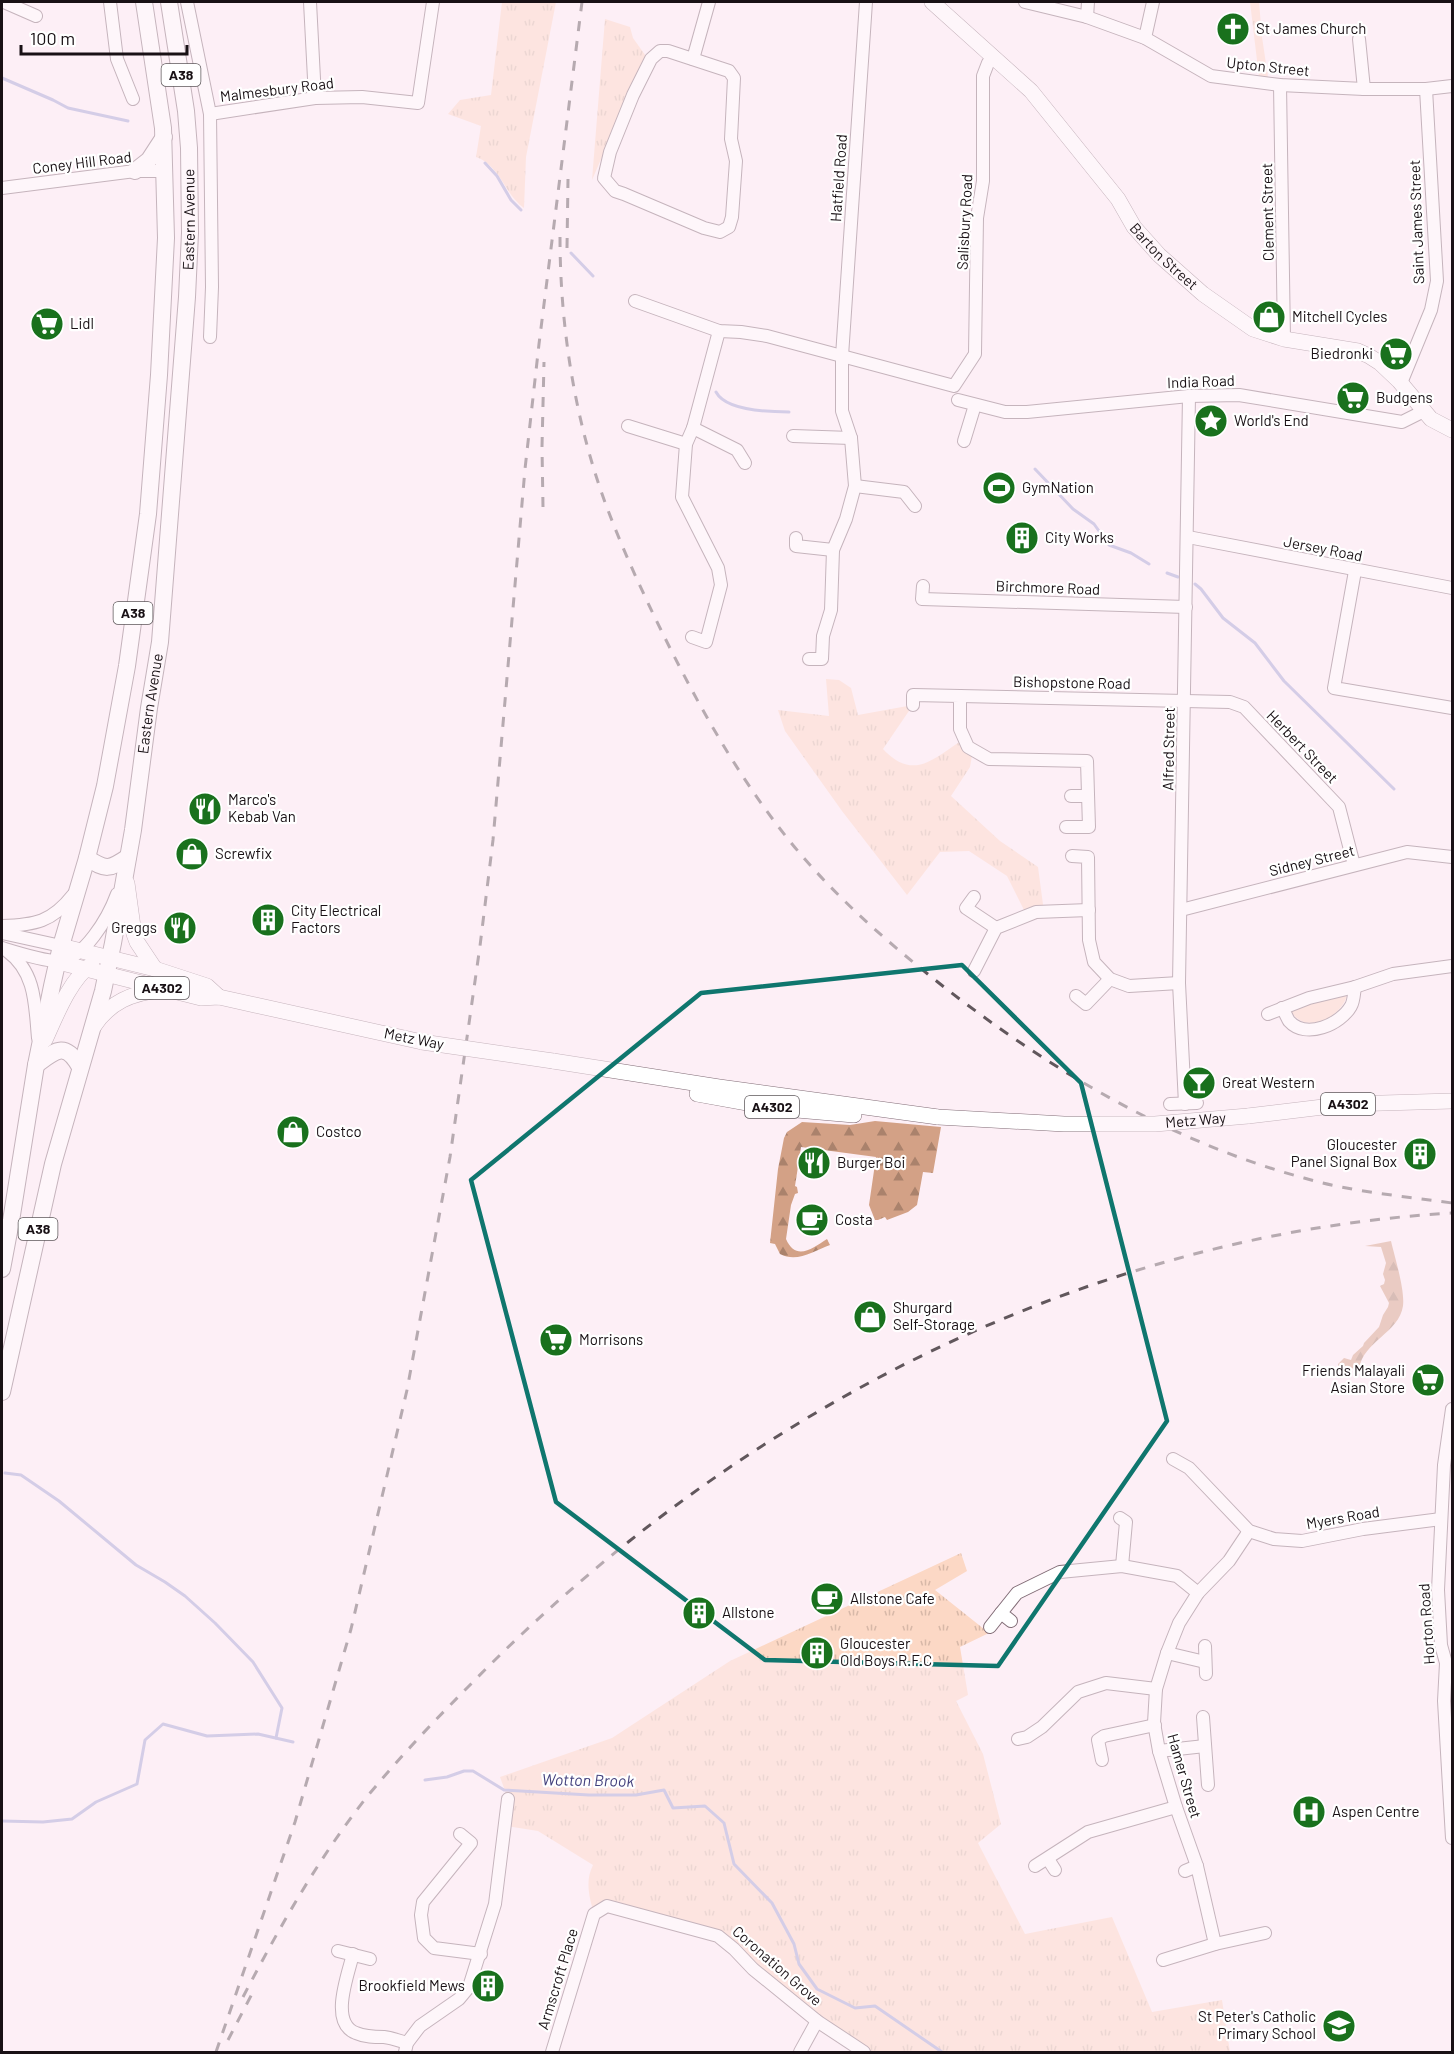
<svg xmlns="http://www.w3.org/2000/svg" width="1454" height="2054" font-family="Barlow,sans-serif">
  <defs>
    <pattern id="forest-firs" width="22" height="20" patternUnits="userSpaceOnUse" patternTransform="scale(1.5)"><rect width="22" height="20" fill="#d3a186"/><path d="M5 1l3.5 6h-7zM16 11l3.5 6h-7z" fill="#aa826c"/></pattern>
    <pattern id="park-tufts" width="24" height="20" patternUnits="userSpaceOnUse" patternTransform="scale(1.5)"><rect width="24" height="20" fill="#fcd8c5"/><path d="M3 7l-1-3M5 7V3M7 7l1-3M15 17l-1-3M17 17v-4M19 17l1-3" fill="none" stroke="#d7b8a8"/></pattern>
  </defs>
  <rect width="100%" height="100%" fill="#fdeff6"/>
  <path fill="#fcd8c5" d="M1347,995C1342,1017 1305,1036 1291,1011L1311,1004Z"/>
  <g fill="url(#forest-firs)">
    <path d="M875,1121L941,1127L933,1173L923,1172L917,1205L908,1212L887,1220L885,1217L878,1220H875L869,1205L876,1157L801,1147L795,1186L797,1187L798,1193L795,1194L791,1205L786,1239C796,1262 813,1248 827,1239L830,1245C814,1251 797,1263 780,1254L775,1244L770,1243L778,1169L784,1138L787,1132L802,1122L850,1125Z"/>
    <path d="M1391,1241C1395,1258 1405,1290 1403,1306C1399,1333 1363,1341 1359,1369L1339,1367L1338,1364L1344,1358L1351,1360L1353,1355L1363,1346L1364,1343L1379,1327L1383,1315L1388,1307L1389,1303L1380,1286L1384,1284L1385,1280L1383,1274L1386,1263L1381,1247L1365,1246Z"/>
  </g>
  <g fill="url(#park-tufts)">
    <path d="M502,2H556L526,157L524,208C504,194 501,166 476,157L481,126L448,114L460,100L491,95Z"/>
    <path d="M1250,2H1259L1262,37L1268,77H1259Z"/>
    <path d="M605,19L630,27L633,38L648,59L630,92L592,180Z"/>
    <path d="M826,679L839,680L851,688L858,715L913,705L883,749C914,782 934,758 964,739L973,750L970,767L951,796L1000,841L1038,867L1044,912L1027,916L1007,876L969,851L940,852L907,895L842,811L785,731L778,710L829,716Z"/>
    <path d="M961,1553L967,1571L935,1590L989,1633L960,1647L968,1695L956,1701L983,1754L1001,1824L978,1843L1025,1934L1112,1917L1152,2012L1222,2000L1230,2052H864L718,1936L607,1906L594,1914C589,1896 585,1881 593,1865L538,1831L506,1826L508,1799L500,1777L612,1738L730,1661Z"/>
  </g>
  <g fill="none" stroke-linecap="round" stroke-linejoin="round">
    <g stroke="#a3a4d5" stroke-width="3">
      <path d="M2,78L53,100L68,108L128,121"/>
      <path d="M485,163L497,176L511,200L521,210"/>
      <path d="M571,253L593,276"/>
      <path d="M716,392C726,411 769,412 789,412"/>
      <path d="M1035,469L1073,509L1094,524L1109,545L1131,553L1149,564"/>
      <path d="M1167,573L1178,577"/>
      <path d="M1195,584L1201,589L1223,618L1255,643L1284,681L1394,789"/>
      <path d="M5,1473L21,1475L59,1501L136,1565L165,1582L185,1596L215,1623L253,1662L282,1708L276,1738"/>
      <path d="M425,1780L447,1777L464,1771H473L504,1790L589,1795H636L664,1790L673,1808L705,1806L724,1823L734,1864L772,1903L794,1944L799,1964L817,1989L855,2008L875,2006L942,2052"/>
      <path d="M2,1821L43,1822L72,1819L96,1802L137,1784L145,1740L163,1724L207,1736L258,1734L293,1742"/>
    </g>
    <defs>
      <g id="minor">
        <path d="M4,2L36,16"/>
        <path d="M110,2L117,59L133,99"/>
        <path d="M187,2L210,114L212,287L210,337"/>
        <path d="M310,2L315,98"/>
        <path d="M1025,2L1087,17L1145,38L1211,76L1280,85L1364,89H1426L1452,86"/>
        <path d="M1087,17L1088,2"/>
        <path d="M1145,38L1153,2"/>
        <path d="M1359,39L1364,89"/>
        <path d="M660,51H668L729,71L734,78L731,139L736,161L732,217L729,227L720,232L704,228L624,194L615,191L604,178L610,152L633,95L651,59Z"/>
        <path d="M693,59L709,2"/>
        <path d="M1280,85L1284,339"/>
        <path d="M210,114L315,98L362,97L418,103L433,2"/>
        <path d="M2,188L135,171H166"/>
        <path d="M635,301L719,331L741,332L767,336L954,386L975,354L977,218L983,181V76L988,63L994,57"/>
        <path d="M1401,383L1431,310L1437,281L1426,89"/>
        <path d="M958,400L1005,412H1027L1189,396L1239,395L1402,422L1424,411"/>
        <path d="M628,426L686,444"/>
        <path d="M693,428L737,450L745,463"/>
        <path d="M793,436L851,438"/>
        <path d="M964,441L975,405"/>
        <path d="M855,486L904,492L915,506"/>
        <path d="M1188,537L1452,588"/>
        <path d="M796,538V546L833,550"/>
        <path d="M1355,571L1334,688L1452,708"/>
        <path d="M923,586L922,599L1186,607"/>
        <path d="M692,637L706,642L721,585L718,568L682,497L686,444L693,428L719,331"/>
        <path d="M809,659H822L823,636L831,610L833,550L846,519L855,486L851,438L842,411V356L866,2"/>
        <path d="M960,696L1230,702L1244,707L1339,807L1354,865"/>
        <path d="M913,705V695L960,696V729L968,747L989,759L1087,761L1089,827H1066"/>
        <path d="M1071,796H1088"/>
        <path d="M1072,856L1088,857L1089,940L1094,962L1110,979L1129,986L1179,983"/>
        <path d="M974,897L966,908L996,928"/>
        <path d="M1181,910L1407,852L1452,857"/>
        <path d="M2,926C35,925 52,922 73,895"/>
        <path d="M2,933L61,946"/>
        <path d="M2,948C15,952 43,961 57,961C84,961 109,916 117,894"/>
        <path d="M7,951C36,972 35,1005 38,1038"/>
        <path d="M974,971L996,928L1036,912L1089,910"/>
        <path d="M1076,996L1086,1004L1110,979"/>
        <path d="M1282,1008C1285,1012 1287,1018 1289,1021C1306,1040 1341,1024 1351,1006C1354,1001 1354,992 1355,987"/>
        <path d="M1268,1014L1309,998L1355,987L1393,974L1452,966"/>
        <path d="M1170,1104L1197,1103"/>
        <path d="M1185,1104L1179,983L1189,396"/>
        <path d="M1452,1409L1444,1465L1438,1590L1441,1645L1446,1663L1444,1701L1452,1838"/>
        <path d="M1173,1459L1189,1468L1249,1531L1274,1539L1302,1541L1363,1529L1441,1519"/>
        <path d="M1120,1518L1126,1522L1122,1566"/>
        <path d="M1011,1621L1001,1613L1017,1593L1060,1572L1122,1566L1177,1576L1198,1593"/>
        <path d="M990,1627L1001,1613"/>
        <path d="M1205,1646L1206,1674"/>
        <path d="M1167,1653L1205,1662"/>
        <path d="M1203,1717L1208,1785"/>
        <path d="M1018,1739L1027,1737L1042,1727L1078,1692L1106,1683L1156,1689"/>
        <path d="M1159,1751L1205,1746"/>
        <path d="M1102,1760L1098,1740L1104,1736L1155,1725"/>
        <path d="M460,1834L471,1843L423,1902L421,1915L424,1938L434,1948L481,1954"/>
        <path d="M1048,1859L1055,1870"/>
        <path d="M1035,1866L1088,1832L1176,1807"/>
        <path d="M1185,1871L1197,1866"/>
        <path d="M1215,1944L1197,1866L1176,1807L1159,1751L1154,1723L1156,1689L1167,1653L1179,1623L1198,1593L1229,1561L1249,1531"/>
        <path d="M338,1951L370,1959"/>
        <path d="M353,1954C348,1975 329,2023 356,2033C365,2037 374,2037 384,2037C392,2038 400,2041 407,2043"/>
        <path d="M1163,1960L1215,1944L1265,1933"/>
        <path d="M405,2052L407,2043L420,2026L459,1999L469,1987L495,1904L508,1799"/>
        <path d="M552,2052L594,1914L607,1906L718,1936L734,1949L753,1969L817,2021L864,2052"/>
        <path d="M800,2052L817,2021"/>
      </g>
      <g id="major">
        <path id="s1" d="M932,2L1031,91L1118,199L1134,227L1159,255L1203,294L1253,329L1284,339L1358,351L1369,356L1380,363L1399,381L1431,419L1452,430"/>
        <path d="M127,883L134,934L137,942L155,969"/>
        <path d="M61,946L155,969L207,986L219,997"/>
        <path d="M58,962L201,998L219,997L422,1042"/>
        <path d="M94,1026C110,1002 132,993 160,990"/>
        <path d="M45,1040C56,1016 70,979 92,964"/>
        <path d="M553,1061L719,1087L938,1117"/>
        <path d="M697,1094L774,1108L854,1115"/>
        <path d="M1248,1116L1348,1104L1452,1101"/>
      </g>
      <g id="highway">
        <path d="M135,171L149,160L164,137"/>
        <path d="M87,858C106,870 109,870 128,857"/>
        <path d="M36,1065C56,1050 65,1041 80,1067"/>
        <path d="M2,1269L11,1221L36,1065L52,986L61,946L87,858L105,786L127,666L148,514L159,375L166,238L163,128L144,2"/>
        <path id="s2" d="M2,1392L53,1164L103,991L113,943L133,830L149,708L160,642L187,297L190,233L189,148L186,111L169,2"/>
      </g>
    </defs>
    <use href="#minor" stroke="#826d77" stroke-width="14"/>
    <use href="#major" stroke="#826d77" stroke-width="16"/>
    <use href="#highway" stroke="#826d77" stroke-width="18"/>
    <use href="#minor" stroke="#fff" stroke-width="12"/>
    <use href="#major" stroke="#fff" stroke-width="15"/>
    <use href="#highway" stroke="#fff" stroke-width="16"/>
    <g stroke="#61575c" stroke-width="3" stroke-dasharray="10 10" stroke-linecap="butt">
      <path d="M560,237C560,327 575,421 606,505C622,548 641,589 661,630C697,703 737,775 788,839C833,895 887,942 944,987C1052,1071 1171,1142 1304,1178C1352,1192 1403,1196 1452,1203"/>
      <path d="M567,248L568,179"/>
      <path d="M543,507L542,447L544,362"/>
      <path d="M243,1997C279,1928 318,1859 366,1798C398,1759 433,1722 468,1687C728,1420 1077,1235 1452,1213"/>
      <path d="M228,2040L254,1990"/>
      <path d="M216,2052L295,1822L351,1629L407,1390L450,1157L480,946L493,840L525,469L539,344L582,2"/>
    </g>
    <defs>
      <g id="major-bridge">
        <path d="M422,1042L553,1061"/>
        <path id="s3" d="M938,1117L1064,1124H1155L1248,1116"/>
      </g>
    </defs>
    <use href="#major-bridge" stroke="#826d77" stroke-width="16" stroke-linecap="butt"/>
    <use href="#major-bridge" stroke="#fff" stroke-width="15"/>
  </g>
  <path d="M0 0H1454V2054H0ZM962,965L1081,1083L1167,1421L998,1666L765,1660L556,1502L471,1180L701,993Z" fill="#fdeff6" fill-opacity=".55" fill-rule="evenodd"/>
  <path fill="none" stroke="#0f766e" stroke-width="4.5" stroke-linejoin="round" d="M962,965L1081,1083L1167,1421L998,1666L765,1660L556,1502L471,1180L701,993Z"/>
  <defs>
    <symbol id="church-disc" viewBox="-11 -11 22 22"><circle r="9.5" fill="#19711d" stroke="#fff"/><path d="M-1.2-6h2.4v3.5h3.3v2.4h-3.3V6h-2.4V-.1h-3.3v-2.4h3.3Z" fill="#fff"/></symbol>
    <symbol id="shop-disc" viewBox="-11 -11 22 22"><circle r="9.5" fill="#19711d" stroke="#fff"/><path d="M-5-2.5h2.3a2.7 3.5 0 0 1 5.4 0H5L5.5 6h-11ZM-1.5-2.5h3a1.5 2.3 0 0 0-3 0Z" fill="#fff"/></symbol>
    <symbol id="supermarket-disc" viewBox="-11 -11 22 22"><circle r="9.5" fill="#19711d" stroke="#fff"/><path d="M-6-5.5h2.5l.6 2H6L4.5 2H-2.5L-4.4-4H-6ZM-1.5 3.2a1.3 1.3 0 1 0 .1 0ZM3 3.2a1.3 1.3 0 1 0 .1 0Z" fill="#fff"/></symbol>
    <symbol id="sight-disc" viewBox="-11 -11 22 22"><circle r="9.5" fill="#19711d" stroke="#fff"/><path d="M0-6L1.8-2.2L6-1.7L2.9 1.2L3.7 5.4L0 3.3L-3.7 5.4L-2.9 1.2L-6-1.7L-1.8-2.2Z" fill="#fff"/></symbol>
    <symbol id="stadium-disc" viewBox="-11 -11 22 22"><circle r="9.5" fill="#19711d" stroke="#fff"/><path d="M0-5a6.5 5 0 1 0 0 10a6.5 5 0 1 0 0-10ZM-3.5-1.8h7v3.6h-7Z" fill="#fff"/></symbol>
    <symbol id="building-disc" viewBox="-11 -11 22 22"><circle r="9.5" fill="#19711d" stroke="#fff"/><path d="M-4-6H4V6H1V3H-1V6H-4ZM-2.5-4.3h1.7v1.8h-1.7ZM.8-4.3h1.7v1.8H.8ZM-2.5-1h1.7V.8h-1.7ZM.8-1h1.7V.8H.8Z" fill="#fff"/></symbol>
    <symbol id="restaurant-disc" viewBox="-11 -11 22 22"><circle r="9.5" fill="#19711d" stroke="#fff"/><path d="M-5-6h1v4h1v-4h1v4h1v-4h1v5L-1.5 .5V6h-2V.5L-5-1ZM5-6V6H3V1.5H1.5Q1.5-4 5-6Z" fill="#fff"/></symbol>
    <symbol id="bar-disc" viewBox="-11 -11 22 22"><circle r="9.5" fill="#19711d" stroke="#fff"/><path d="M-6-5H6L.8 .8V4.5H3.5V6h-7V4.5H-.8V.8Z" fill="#fff"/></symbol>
    <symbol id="cafe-disc" viewBox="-11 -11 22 22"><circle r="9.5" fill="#19711d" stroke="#fff"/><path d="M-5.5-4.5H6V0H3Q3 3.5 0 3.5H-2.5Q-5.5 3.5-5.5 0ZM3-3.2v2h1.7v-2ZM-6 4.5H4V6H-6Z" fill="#fff"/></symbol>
    <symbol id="hospital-disc" viewBox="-11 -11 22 22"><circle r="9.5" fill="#19711d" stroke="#fff"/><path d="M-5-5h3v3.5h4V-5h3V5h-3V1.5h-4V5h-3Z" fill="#fff"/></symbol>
    <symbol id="school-disc" viewBox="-11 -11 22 22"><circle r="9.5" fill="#19711d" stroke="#fff"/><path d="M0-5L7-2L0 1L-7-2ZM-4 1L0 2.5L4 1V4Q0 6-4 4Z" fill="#fff"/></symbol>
  </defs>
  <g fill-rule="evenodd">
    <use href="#church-disc" x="1214" y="10" width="38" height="38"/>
    <use href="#shop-disc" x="1250" y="298" width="38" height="38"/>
    <use href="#supermarket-disc" x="28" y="305" width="38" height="38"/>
    <use href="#supermarket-disc" x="1377" y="335" width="38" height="38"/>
    <use href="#supermarket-disc" x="1334" y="379" width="38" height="38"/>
    <use href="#sight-disc" x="1192" y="402" width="38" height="38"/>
    <use href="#stadium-disc" x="980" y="469" width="38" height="38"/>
    <use href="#building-disc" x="1003" y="519" width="38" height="38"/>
    <use href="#restaurant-disc" x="186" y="790" width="38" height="38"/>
    <use href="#shop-disc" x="173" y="835" width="38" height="38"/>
    <use href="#building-disc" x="249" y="901" width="38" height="38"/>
    <use href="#restaurant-disc" x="161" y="909" width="38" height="38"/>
    <use href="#bar-disc" x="1180" y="1064" width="38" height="38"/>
    <use href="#shop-disc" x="274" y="1113" width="38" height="38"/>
    <use href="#building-disc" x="1401" y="1135" width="38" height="38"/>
    <use href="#restaurant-disc" x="795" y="1144" width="38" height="38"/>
    <use href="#cafe-disc" x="793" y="1201" width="38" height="38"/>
    <use href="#shop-disc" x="851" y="1298" width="38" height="38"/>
    <use href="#supermarket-disc" x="537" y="1321" width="38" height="38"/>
    <use href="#supermarket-disc" x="1409" y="1361" width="38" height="38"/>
    <use href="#cafe-disc" x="808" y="1580" width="38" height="38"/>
    <use href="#building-disc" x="680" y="1594" width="38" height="38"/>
    <use href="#building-disc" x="798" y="1634" width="38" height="38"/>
    <use href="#hospital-disc" x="1290" y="1793" width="38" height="38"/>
    <use href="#building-disc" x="469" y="1967" width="38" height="38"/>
    <use href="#school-disc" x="1320" y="2007" width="38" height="38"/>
  </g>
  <g text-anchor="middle" stroke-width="4.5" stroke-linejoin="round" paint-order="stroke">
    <g fill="#fff" stroke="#5e585b" stroke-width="1.5">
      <rect x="161.5" y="64" width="39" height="22" rx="4.5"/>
      <rect x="113.5" y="602" width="39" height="22" rx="4.5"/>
      <rect x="135" y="977" width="54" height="22" rx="4.5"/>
      <rect x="1321" y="1093" width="54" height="22" rx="4.5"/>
      <rect x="745" y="1096" width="54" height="22" rx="4.5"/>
      <rect x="18.5" y="1218" width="39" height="22" rx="4.5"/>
    </g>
    <g font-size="14" font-weight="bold" fill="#191115">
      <text x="181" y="80">A38</text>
      <text x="133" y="618">A38</text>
      <text x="162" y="993">A4302</text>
      <text x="1348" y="1109">A4302</text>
      <text x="772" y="1112">A4302</text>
      <text x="38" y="1234">A38</text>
    </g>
    <g font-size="15" fill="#191115" stroke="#fff" text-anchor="start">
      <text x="1256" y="34">St James Church</text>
      <text x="1292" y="322">Mitchell Cycles</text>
      <text x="70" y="329">Lidl</text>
      <text x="1373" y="359" text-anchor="end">Biedronki</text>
      <text x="1376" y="403">Budgens</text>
      <text x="1234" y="426">World's End</text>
      <text x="1022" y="493">GymNation</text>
      <text x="1045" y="543">City Works</text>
      <text x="228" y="805">Marco's<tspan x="228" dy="17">Kebab Van</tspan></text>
      <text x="215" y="859">Screwfix</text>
      <text x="291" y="916">City Electrical<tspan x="291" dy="17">Factors</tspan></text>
      <text x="157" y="933" text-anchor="end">Greggs</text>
      <text x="1222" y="1088">Great Western</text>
      <text x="316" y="1137">Costco</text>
      <text x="1397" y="1150" text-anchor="end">Gloucester<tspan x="1397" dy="17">Panel Signal Box</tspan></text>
      <text x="837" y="1168">Burger Boi</text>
      <text x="835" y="1225">Costa</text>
      <text x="893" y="1313">Shurgard<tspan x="893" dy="17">Self-Storage</tspan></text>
      <text x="579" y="1345">Morrisons</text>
      <text x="1405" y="1376" text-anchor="end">Friends Malayali<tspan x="1405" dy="17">Asian Store</tspan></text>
      <text x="850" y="1604">Allstone Cafe</text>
      <text x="722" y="1618">Allstone</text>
      <text x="840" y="1649">Gloucester<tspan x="840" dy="17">Old Boys R.F.C</tspan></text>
      <text x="1332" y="1817">Aspen Centre</text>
      <text x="465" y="1991" text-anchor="end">Brookfield Mews</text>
      <text x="1316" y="2022" text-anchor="end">St Peter's Catholic<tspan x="1316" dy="17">Primary School</tspan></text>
    </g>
    <g font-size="15" fill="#191115" stroke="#fff">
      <text transform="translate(1268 67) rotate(6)" y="5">Upton Street</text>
      <text transform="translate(277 90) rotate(-7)" y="5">Malmesbury Road</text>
      <text transform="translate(82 163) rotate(-7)" y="5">Coney Hill Road</text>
      <text transform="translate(839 178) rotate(-86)" y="5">Hatfield Road</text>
      <text transform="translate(1268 212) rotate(-91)" y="5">Clement Street</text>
      <text dy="5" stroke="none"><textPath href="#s2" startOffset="1191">Eastern Avenue</textPath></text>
      <text transform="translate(965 222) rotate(-87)" y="5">Salisbury Road</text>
      <text transform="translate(1417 222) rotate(-92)" y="5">Saint James Street</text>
      <text dy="5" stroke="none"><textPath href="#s1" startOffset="346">Barton Street</textPath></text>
      <text transform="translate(1201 382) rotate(-2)" y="5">India Road</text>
      <text transform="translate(1323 549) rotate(11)" y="5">Jersey Road</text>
      <text transform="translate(1048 588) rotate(2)" y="5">Birchmore Road</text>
      <text transform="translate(1072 683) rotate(1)" y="5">Bishopstone Road</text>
      <text dy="5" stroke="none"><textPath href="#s2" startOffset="705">Eastern Avenue</textPath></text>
      <text transform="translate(1302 747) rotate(46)" y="5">Herbert Street</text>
      <text transform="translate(1169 749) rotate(-89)" y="5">Alfred Street</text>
      <text transform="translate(1312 861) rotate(-14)" y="5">Sidney Street</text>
      <text transform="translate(414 1039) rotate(11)" y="5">Metz Way</text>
      <text dy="5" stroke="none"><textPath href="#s3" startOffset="258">Metz Way</textPath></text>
      <text transform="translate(1343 1518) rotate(-10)" y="5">Myers Road</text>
      <text transform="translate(1427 1624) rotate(-94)" y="5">Horton Road</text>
      <text transform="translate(1184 1776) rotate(74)" y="5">Hamer Street</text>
      <text transform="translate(777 1966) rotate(41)" y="5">Coronation Grove</text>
      <text transform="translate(558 1979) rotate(-73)" y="5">Armscroft Place</text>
    </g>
    <g font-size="16" font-style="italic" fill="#43407d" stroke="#fff">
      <text transform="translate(588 1780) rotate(1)" y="6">Wotton Brook</text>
    </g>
  </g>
  <rect width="1454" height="2054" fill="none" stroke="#191115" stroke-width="6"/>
  <path d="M21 45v9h166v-9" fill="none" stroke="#191115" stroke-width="3"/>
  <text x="30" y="45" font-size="18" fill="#191115" stroke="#ffffff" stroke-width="4.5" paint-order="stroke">100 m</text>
</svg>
